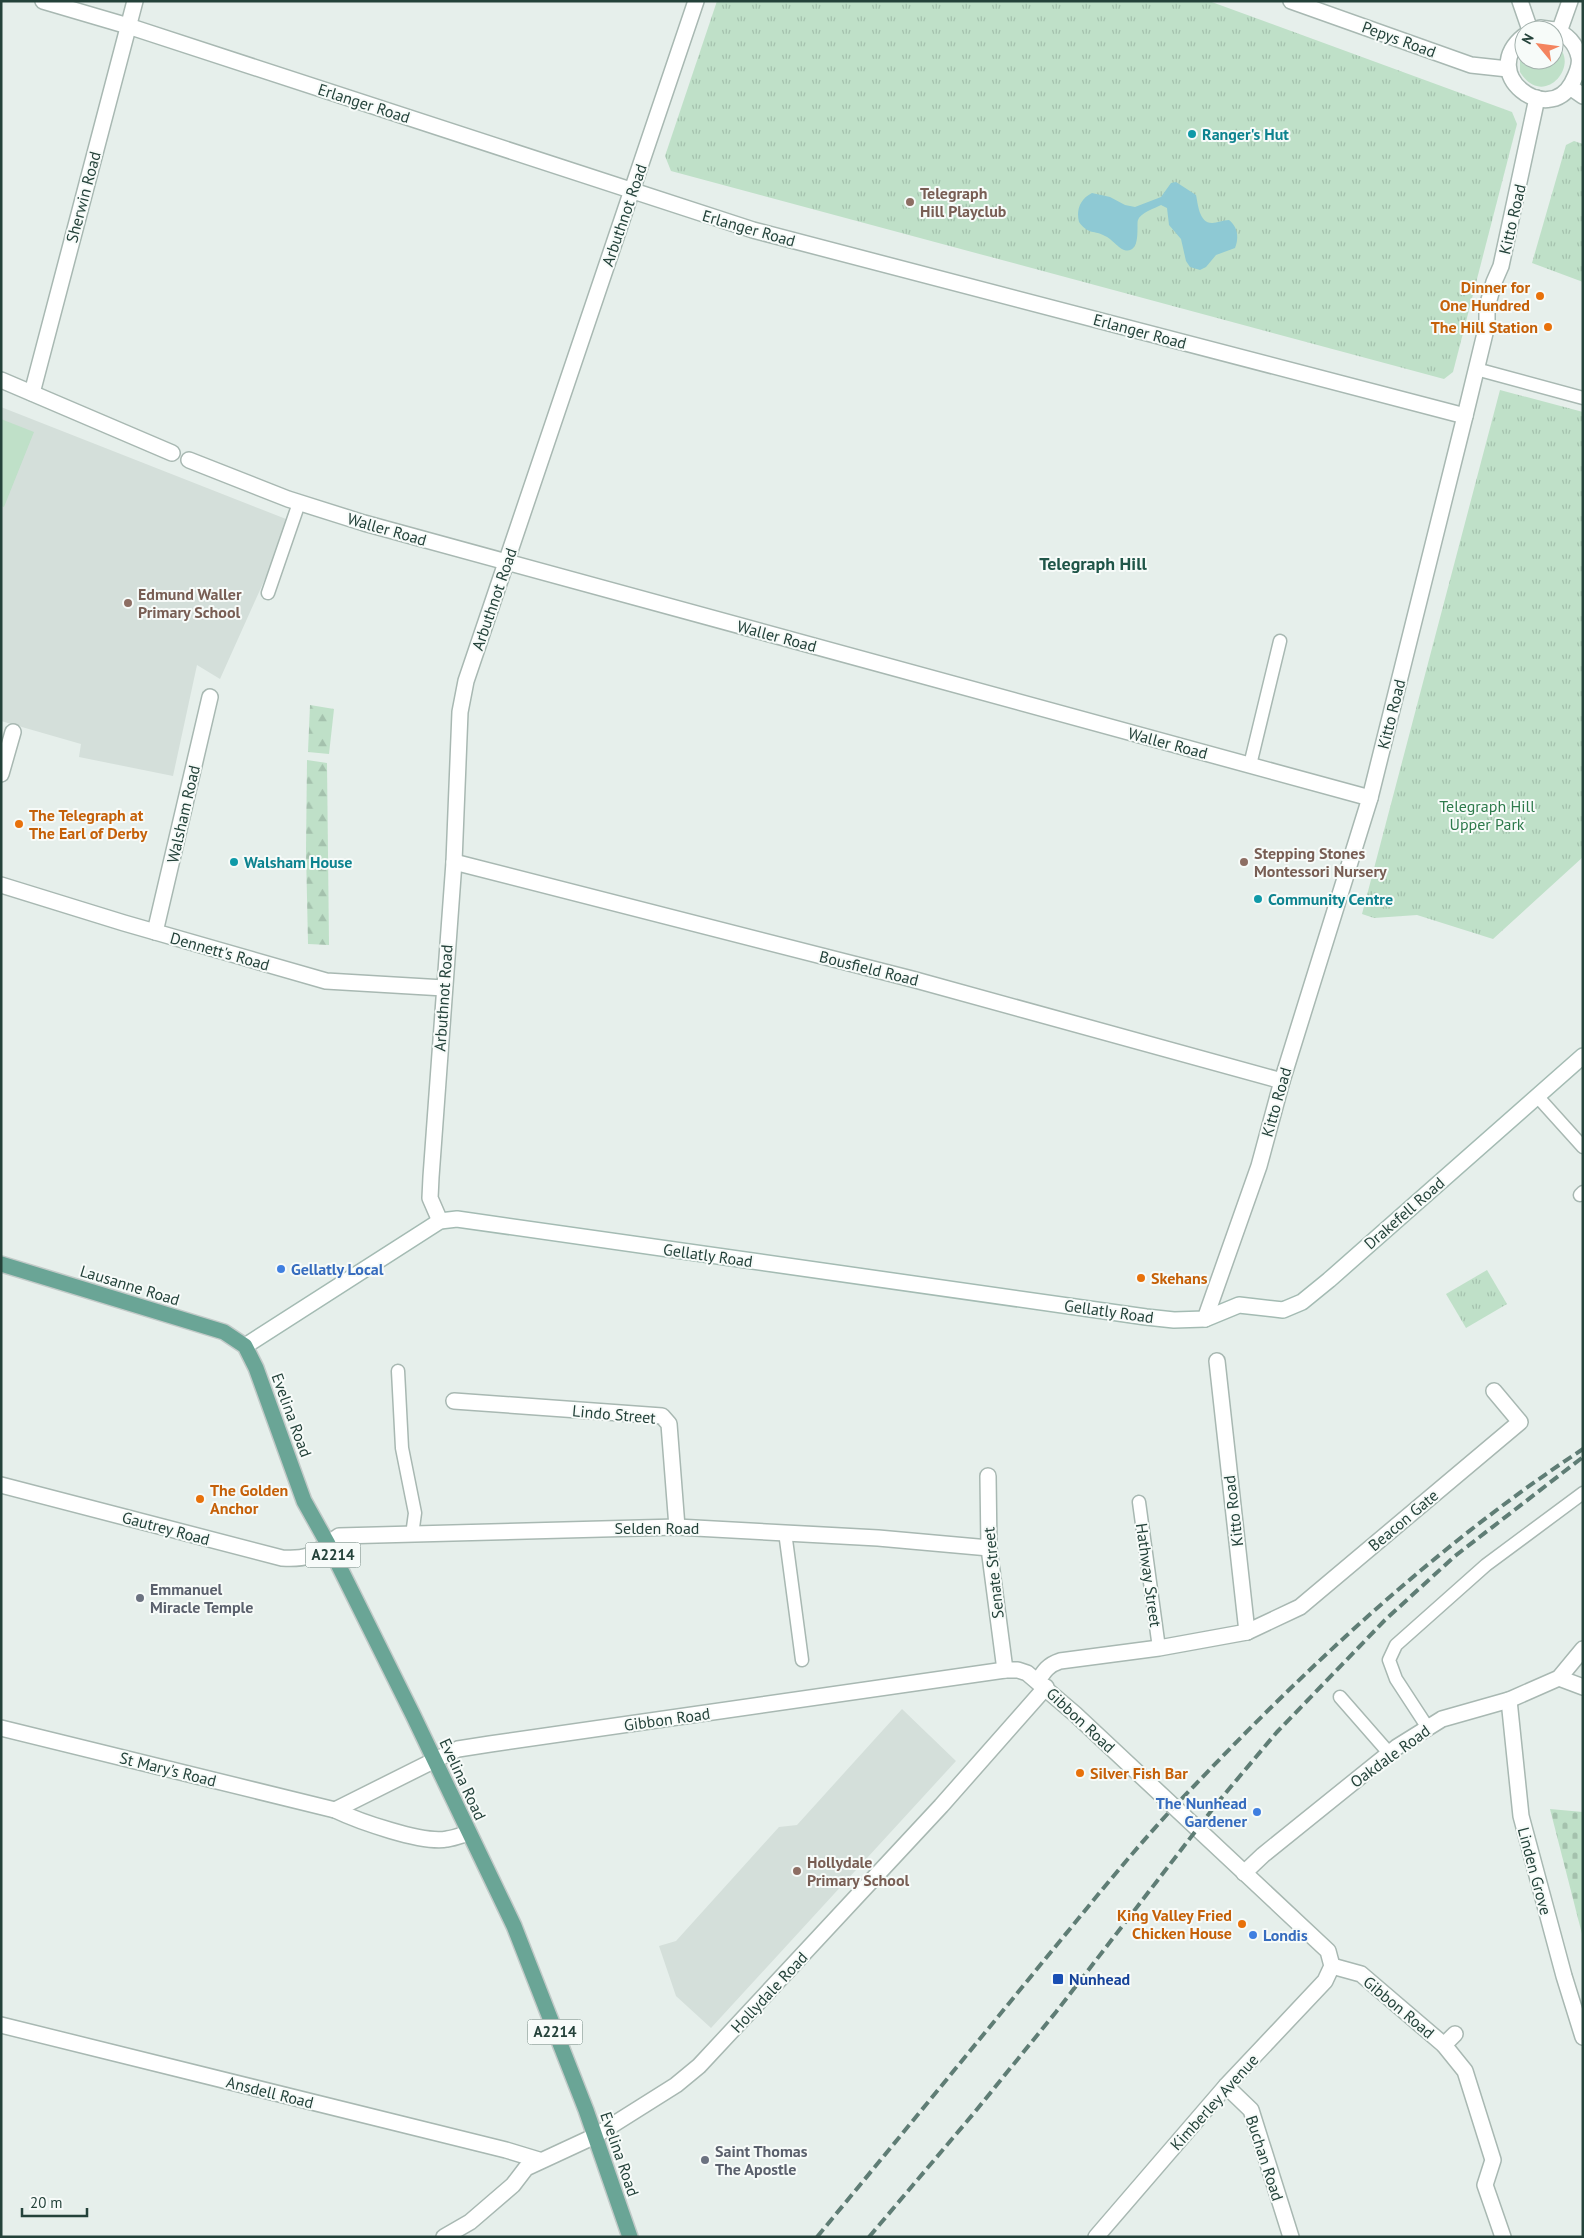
<svg xmlns="http://www.w3.org/2000/svg" width="1584" height="2238" font-family="'PT Sans',sans-serif">
  <defs>
    <pattern id="forest-firs" width="22" height="20" patternUnits="userSpaceOnUse" patternTransform="scale(1.25)"><rect width="22" height="20" fill="#bfe0c8"/><path d="M5 1l3.5 6h-7zM16 11l3.5 6h-7z" fill="#a4c1ad"/></pattern>
    <pattern id="cemetery-stones" width="16" height="16" patternUnits="userSpaceOnUse" patternTransform="scale(1.25)"><rect width="16" height="16" fill="#bfe0c8"/><path d="M2 7V4a2 2 0 0 1 4 0v3zM10 15v-3a2 2 0 0 1 4 0v3z" fill="#a4c1ad"/></pattern>
    <pattern id="park-tufts" width="24" height="20" patternUnits="userSpaceOnUse" patternTransform="scale(1.25)"><rect width="24" height="20" fill="#bfe0c8"/><path d="M3 7l-1-3M5 7V3M7 7l1-3M15 17l-1-3M17 17v-4M19 17l1-3" fill="none" stroke="#a4c1ad"/></pattern>
  </defs>
  <rect width="100%" height="100%" fill="#e6efeb"/>
  <g fill="#d4dfda">
    <path d="M1,407L286,519L282,541L220,679L197,665L173,776L79,757L81,744L1,721Z"/>
    <path d="M902,1709L956,1761L711,2028L676,1996L659,1946L676,1941L779,1827L797,1825Z"/>
  </g>
  <g fill="#bfe0c8">
    <path d="M1554,43C1584,62 1544,111 1520,72V56L1524,49V60H1554Z"/>
    <path d="M1,419L34,432L4,507L1,506Z"/>
  </g>
  <g fill="url(#forest-firs)">
    <path d="M310,705L334,709L329,754L308,752Z"/>
    <path d="M307,760L327,763L329,945L308,944L306,851Z"/>
  </g>
  <path fill="url(#cemetery-stones)" d="M1550,1809L1583,1812V1938Z"/>
  <g fill="url(#park-tufts)">
    <path d="M717,1H1209L1512,112L1517,124L1453,372L1444,379L671,171L665,156Z"/>
    <path d="M1574,141L1583,144V282L1532,263L1566,145Z"/>
    <path d="M1500,390L1583,412V857L1493,939L1417,915L1374,918L1362,914Z"/>
    <path d="M1487,1270L1507,1304L1466,1328L1446,1294Z"/>
  </g>
  <path fill="#8ec9d4" d="M1176,182L1196,195C1198,204 1199,223 1212,223C1217,223 1223,220 1229,220C1238,227 1239,238 1235,248L1216,255L1206,267L1200,270L1190,267L1186,261L1181,239L1169,225L1167,208L1161,205C1155,208 1140,213 1138,220C1136,224 1142,255 1124,250C1117,247 1112,239 1105,236C1095,230 1088,235 1079,222C1076,210 1080,199 1092,193L1110,197L1125,205L1135,207L1161,197L1171,183Z"/>
  <g fill="none" stroke-linecap="round" stroke-linejoin="round">
    <defs>
      <g id="service">
        <path d="M1476,369L1583,398"/>
        <path d="M268,593L299,503"/>
        <path d="M1250,765L1280,641"/>
        <path d="M1537,1096L1583,1147"/>
        <path d="M1580,1195L1583,1192"/>
        <path d="M398,1371L402,1448L415,1513L412,1535"/>
        <path d="M1139,1502L1159,1648"/>
        <path d="M785,1532L802,1660"/>
        <path d="M1340,1697L1389,1753"/>
        <path d="M1428,1728L1396,1679L1389,1660L1396,1645L1486,1565L1583,1493"/>
      </g>
      <g id="minor">
        <path d="M43,1L128,26L753,230L1465,416"/>
        <path d="M1520,1L1530,30"/>
        <path d="M1570,87L1583,96"/>
        <path d="M1,380L172,453"/>
        <path d="M32,393L135,1"/>
        <path d="M189,460L288,499L364,523L1370,798"/>
        <path d="M1,774L13,732"/>
        <path d="M454,862L912,979L1282,1081"/>
        <path d="M1,885L124,923L326,981L444,988"/>
        <path d="M155,932L210,697"/>
        <path d="M440,1221L430,1198L431,1177L454,862L460,712L466,681L696,1"/>
        <path d="M1205,1319L1259,1166L1282,1081L1370,798L1465,416L1487,325V307L1494,282L1501,266L1537,98"/>
        <path d="M1217,1361L1247,1632"/>
        <path d="M454,1401L662,1416L669,1424L677,1527"/>
        <path d="M988,1476L989,1548L1005,1670"/>
        <path d="M1,1485L282,1558C314,1560 315,1552 339,1536L677,1527L878,1538L989,1548"/>
        <path d="M1559,1678L1583,1687"/>
        <path d="M1038,1681C1044,1671 1048,1665 1060,1661L1159,1648L1247,1632L1300,1607L1520,1422L1494,1391"/>
        <path d="M1,1728L335,1810C358,1821 423,1844 447,1839C455,1838 462,1835 469,1833"/>
        <path d="M335,1810L435,1760"/>
        <path d="M1332,1966L1361,1974L1444,2045L1465,2071L1493,2160L1485,2185L1503,2237"/>
        <path d="M1,2025L506,2150L539,2160"/>
        <path d="M1444,2045L1455,2034"/>
        <path d="M1226,2086L1251,2110L1291,2237"/>
        <path d="M444,2237L470,2222L513,2185L526,2168L595,2136L676,2085L699,2066L941,1806L1046,1687"/>
      </g>
      <g id="tertiary">
        <path d="M1291,1L1471,65L1508,69"/>
        <path d="M1534,30L1540,28L1554,30"/>
        <path d="M1559,32L1570,1"/>
        <path d="M1524,36C1477,74 1548,127 1572,83C1576,75 1581,66 1579,57C1576,44 1567,34 1554,30"/>
        <path d="M1509,1700L1521,1816L1564,1976L1583,2037"/>
        <path d="M435,1760L458,1749L490,1744L1005,1670H1018L1027,1673L1075,1714L1328,1951L1332,1966L1325,1981L1226,2086L1096,2237"/>
        <path d="M1244,1873L1263,1855L1397,1747L1442,1719L1509,1700L1559,1678L1583,1649"/>
      </g>
      <path id="secondary" d="M245,1346L440,1221L457,1219L1146,1317L1174,1320L1205,1319L1239,1305L1283,1310L1302,1302L1329,1280L1583,1056"/>
      <path id="primary" d="M1,1264L224,1332L245,1346L256,1368L304,1501L328,1544L413,1715L514,1926L586,2110L630,2237"/>
    </defs>
    <use href="#service" stroke="#a8b8b2" stroke-width="15"/>
    <use href="#minor" stroke="#a8b8b2" stroke-width="18"/>
    <use href="#tertiary" stroke="#a8b8b2" stroke-width="18"/>
    <use href="#secondary" stroke="#a4bbb3" stroke-width="18"/>
    <use href="#primary" stroke="#c2cac8" stroke-width="18"/>
    <use href="#service" stroke="#fff" stroke-width="12"/>
    <use href="#minor" stroke="#fff" stroke-width="15"/>
    <use href="#tertiary" stroke="#fff" stroke-width="15"/>
    <use href="#secondary" stroke="#fff" stroke-width="15"/>
    <use href="#primary" stroke="#6aa596" stroke-width="15"/>
    <g stroke="#5f7d75" stroke-width="4" stroke-dasharray="10 5" stroke-linecap="butt">
      <path d="M817,2237C894,2144 970,2051 1046,1958C1094,1900 1141,1840 1194,1786C1312,1662 1440,1543 1583,1449"/>
      <path d="M869,2237L974,2113L1056,2012L1218,1802L1277,1732L1385,1620L1455,1556L1583,1457"/>
    </g>
  </g>
  <g fill="#0f9aa8" stroke="#f7fbf9" stroke-width="2">
    <circle cx="1192" cy="134" r="5"/>
    <circle cx="234" cy="862" r="5"/>
    <circle cx="1258" cy="899" r="5"/>
  </g>
  <g fill="#8d6e63" stroke="#f7fbf9" stroke-width="2">
    <circle cx="910" cy="202" r="5"/>
    <circle cx="128" cy="603" r="5"/>
    <circle cx="1244" cy="862" r="5"/>
    <circle cx="797" cy="1871" r="5"/>
  </g>
  <g fill="#e8710a" stroke="#f7fbf9" stroke-width="2">
    <circle cx="1540" cy="296" r="5"/>
    <circle cx="1548" cy="327" r="5"/>
    <circle cx="19" cy="824" r="5"/>
    <circle cx="1141" cy="1278" r="5"/>
    <circle cx="200" cy="1499" r="5"/>
    <circle cx="1080" cy="1773" r="5"/>
    <circle cx="1242" cy="1924" r="5"/>
  </g>
  <g fill="#3f7fe0" stroke="#f7fbf9" stroke-width="2">
    <circle cx="281" cy="1269" r="5"/>
    <circle cx="1257" cy="1812" r="5"/>
    <circle cx="1253" cy="1935" r="5"/>
  </g>
  <g fill="#6b7280" stroke="#f7fbf9" stroke-width="2">
    <circle cx="140" cy="1598" r="5"/>
    <circle cx="705" cy="2160" r="5"/>
  </g>
  <rect fill="#1a4fb4" stroke="#f7fbf9" stroke-width="2" x="1052" y="1973" width="12" height="12" rx="2.5"/>
  <g text-anchor="middle" stroke-width="4" stroke-linejoin="round" paint-order="stroke">
    <g fill="#f7fbf9" stroke="#637a73" stroke-width="1">
      <rect x="305.5" y="1542.5" width="55" height="25" rx="4"/>
      <rect x="527.5" y="2019.5" width="55" height="25" rx="4"/>
    </g>
    <g font-size="15" font-weight="bold" fill="#24423a">
      <text x="333" y="1560">A2214</text>
      <text x="555" y="2037">A2214</text>
    </g>
    <g font-size="16" fill="#24423a" stroke="#f7fbf9">
      <text transform="translate(1399 39) rotate(20)" y="6">Pepys Road</text>
      <text transform="translate(364 103) rotate(18)" y="6">Erlanger Road</text>
      <text transform="translate(83 197) rotate(-75)" y="6">Sherwin Road</text>
      <text transform="translate(624 215) rotate(-71)" y="6">Arbuthnot Road</text>
      <text transform="translate(1512 219) rotate(-77)" y="6">Kitto Road</text>
      <text transform="translate(749 228) rotate(16)" y="6">Erlanger Road</text>
      <text transform="translate(1140 331) rotate(15)" y="6">Erlanger Road</text>
      <text transform="translate(387 529) rotate(16)" y="6">Waller Road</text>
      <text transform="translate(494 599) rotate(-71)" y="6">Arbuthnot Road</text>
      <text transform="translate(777 636) rotate(15)" y="6">Waller Road</text>
      <text transform="translate(1391 714) rotate(-76)" y="6">Kitto Road</text>
      <text transform="translate(1168 743) rotate(15)" y="6">Waller Road</text>
      <text transform="translate(183 814) rotate(-77)" y="6">Walsham Road</text>
      <text transform="translate(220 951) rotate(16)" y="6">Dennett's Road</text>
      <text transform="translate(869 968) rotate(14)" y="6">Bousfield Road</text>
      <text transform="translate(443 998) rotate(-86)" y="6">Arbuthnot Road</text>
      <text transform="translate(1276 1102) rotate(-74)" y="6">Kitto Road</text>
      <text transform="translate(1404 1213) rotate(-41)" y="6">Drakefell Road</text>
      <text transform="translate(708 1255) rotate(8)" y="6">Gellatly Road</text>
      <text transform="translate(130 1285) rotate(17)" y="6">Lausanne Road</text>
      <text transform="translate(1109 1311) rotate(8)" y="6">Gellatly Road</text>
      <text transform="translate(614 1414) rotate(5)" y="6">Lindo Street</text>
      <text transform="translate(292 1415) rotate(70)" y="6">Evelina Road</text>
      <text transform="translate(1233 1511) rotate(-97)" y="6">Kitto Road</text>
      <text transform="translate(1403 1520) rotate(-40)" y="6">Beacon Gate</text>
      <text transform="translate(166 1528) rotate(15)" y="6">Gautrey Road</text>
      <text x="657" y="1534">Selden Road</text>
      <text transform="translate(993 1573) rotate(-96)" y="6">Senate Street</text>
      <text transform="translate(1149 1575) rotate(82)" y="6">Hathway Street</text>
      <text transform="translate(667 1719) rotate(-8)" y="6">Gibbon Road</text>
      <text transform="translate(1081 1720) rotate(43)" y="6">Gibbon Road</text>
      <text transform="translate(1390 1756) rotate(-36)" y="6">Oakdale Road</text>
      <text transform="translate(168 1769) rotate(14)" y="6">St Mary's Road</text>
      <text transform="translate(463 1779) rotate(65)" y="6">Evelina Road</text>
      <text transform="translate(1535 1871) rotate(75)" y="6">Linden Grove</text>
      <text transform="translate(769 1992) rotate(-47)" y="6">Hollydale Road</text>
      <text transform="translate(1399 2007) rotate(40)" y="6">Gibbon Road</text>
      <text transform="translate(270 2092) rotate(14)" y="6">Ansdell Road</text>
      <text transform="translate(1214 2102) rotate(-48)" y="6">Kimberley Avenue</text>
      <text transform="translate(620 2154) rotate(71)" y="6">Evelina Road</text>
      <text transform="translate(1265 2158) rotate(72)" y="6">Buchan Road</text>
    </g>
    <g font-size="16" font-weight="bold" fill="#0d838f" stroke="#f7fbf9" text-anchor="start">
      <text x="1202" y="140">Ranger's Hut</text>
      <text x="244" y="868">Walsham House</text>
      <text x="1268" y="905">Community Centre</text>
    </g>
    <g font-size="16" font-weight="bold" fill="#785e54" stroke="#f7fbf9" text-anchor="start">
      <text x="920" y="199">Telegraph<tspan x="920" dy="18">Hill Playclub</tspan></text>
      <text x="138" y="600">Edmund Waller<tspan x="138" dy="18">Primary School</tspan></text>
      <text x="1254" y="859">Stepping Stones<tspan x="1254" dy="18">Montessori Nursery</tspan></text>
      <text x="807" y="1868">Hollydale<tspan x="807" dy="18">Primary School</tspan></text>
    </g>
    <g font-size="16" font-weight="bold" fill="#c56008" stroke="#f7fbf9" text-anchor="start">
      <text x="1530" y="293" text-anchor="end">Dinner for<tspan x="1530" dy="18">One Hundred</tspan></text>
      <text x="1538" y="333" text-anchor="end">The Hill Station</text>
      <text x="29" y="821">The Telegraph at<tspan x="29" dy="18">The Earl of Derby</tspan></text>
      <text x="1151" y="1284">Skehans</text>
      <text x="210" y="1496">The Golden<tspan x="210" dy="18">Anchor</tspan></text>
      <text x="1090" y="1779">Silver Fish Bar</text>
      <text x="1232" y="1921" text-anchor="end">King Valley Fried<tspan x="1232" dy="18">Chicken House</tspan></text>
    </g>
    <g font-size="16" fill="#2d7a4b" stroke="#f7fbf9">
      <text x="1487" y="812">Telegraph Hill<tspan x="1487" dy="18">Upper Park</tspan></text>
    </g>
    <g font-size="16" font-weight="bold" fill="#366cbe" stroke="#f7fbf9" text-anchor="start">
      <text x="291" y="1275">Gellatly Local</text>
      <text x="1247" y="1809" text-anchor="end">The Nunhead<tspan x="1247" dy="18">Gardener</tspan></text>
      <text x="1263" y="1941">Londis</text>
    </g>
    <g font-size="16" font-weight="bold" fill="#5b616d" stroke="#f7fbf9" text-anchor="start">
      <text x="150" y="1595">Emmanuel<tspan x="150" dy="18">Miracle Temple</tspan></text>
      <text x="715" y="2157">Saint Thomas<tspan x="715" dy="18">The Apostle</tspan></text>
    </g>
    <g font-size="16" font-weight="bold" fill="#164399" stroke="#f7fbf9" text-anchor="start">
      <text x="1069" y="1985">Nunhead</text>
    </g>
    <g font-size="18" font-weight="bold" fill="#1f5548" stroke="#f7fbf9">
      <text x="1093" y="570">Telegraph Hill</text>
    </g>
  </g>
  <rect width="1584" height="2238" fill="none" stroke="#24423a" stroke-width="5"/>
  <g transform="translate(1539 45) rotate(299)"><circle r="24" fill="#f7fbf9" stroke="#a3b1ad"/>
  <path d="M0-4L9 19L0 12L-9 19Z" fill="#f4845f"/>
  <text y="-8" font-size="14" font-weight="bold" text-anchor="middle" fill="#24423a">N</text>
  </g>
  <path d="M22 2208v8h65v-8" fill="none" stroke="#24423a" stroke-width="2.5"/>
  <text x="30" y="2208" font-size="15" fill="#24423a" stroke="#f7fbf9" stroke-width="4" paint-order="stroke">20 m</text>
</svg>
